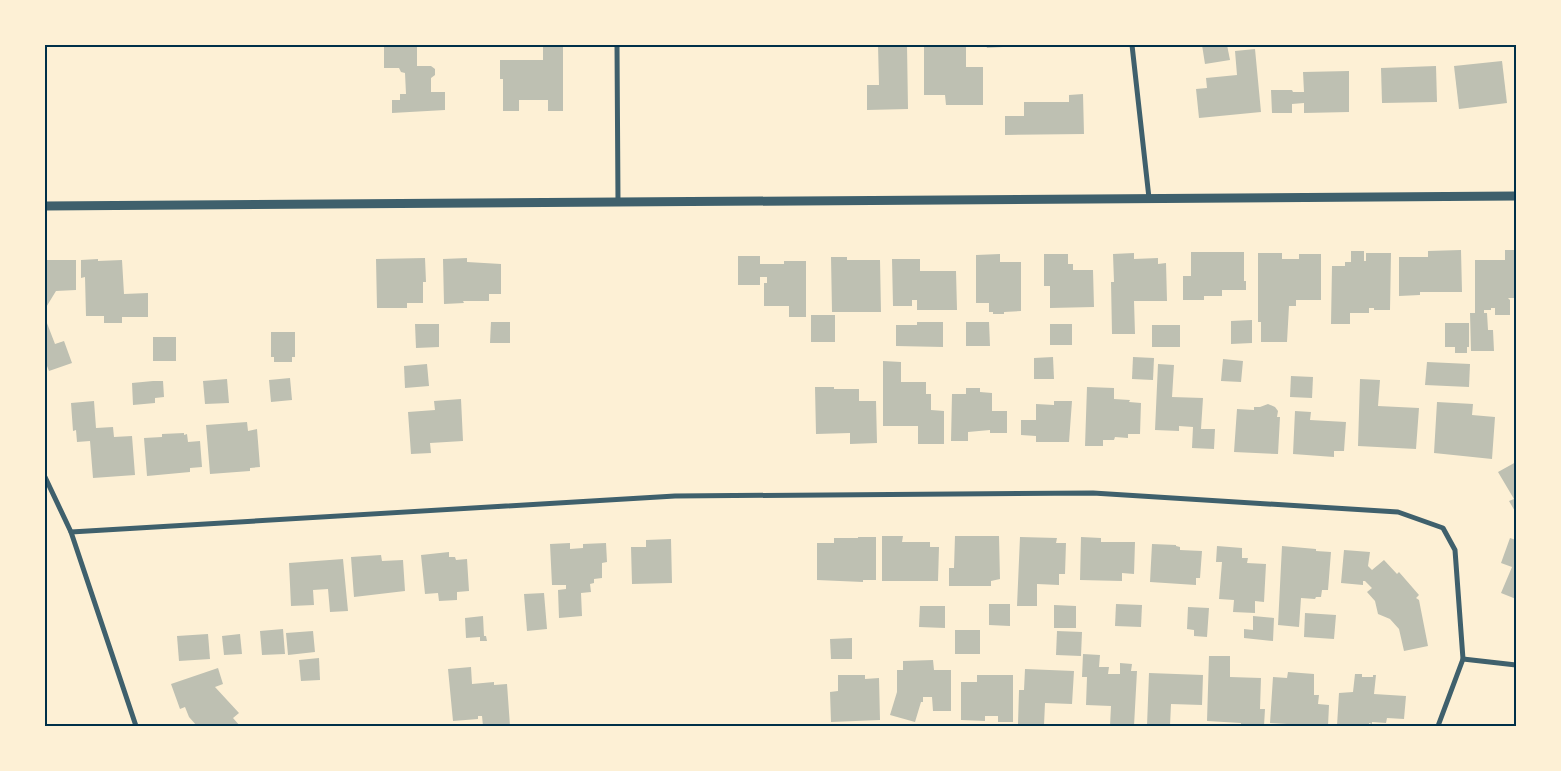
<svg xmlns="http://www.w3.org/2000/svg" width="1561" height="771" font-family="'Roboto Serif',serif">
  <rect width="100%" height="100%" fill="#fdf0d5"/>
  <g fill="#bec0b2">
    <path d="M384,45H417V66H431L435,69V75L431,78V92H445V110L392,113V100H400V94H406L405,73L401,72L399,68H384Z"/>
    <path d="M543,45H563V111H548V100H519V111H503V79H500V60H543Z"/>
    <path d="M878,45H907L908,109L867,110V85H879Z"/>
    <path d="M924,45H966V67H983V105H946L945,95H924Z"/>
    <path d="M986,45H1003V47L987,48Z"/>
    <path d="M1202,45H1227L1230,60L1205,64Z"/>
    <path d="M1255,49L1261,112L1199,118L1196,89L1207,88L1206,78L1237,75L1235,51Z"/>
    <path d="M1502,61L1507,103L1459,109L1454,66Z"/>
    <path d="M1436,66L1437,102L1382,103L1381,68Z"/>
    <path d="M1349,71V112L1304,113V103L1292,104V113H1272L1271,90H1292L1293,92H1304L1303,72Z"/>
    <path d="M1083,94L1084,134L1005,135V116H1024V102H1069V95Z"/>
    <path d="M1461,250L1462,292H1420V295L1399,296V257H1428V251Z"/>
    <path d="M1505,250H1516V298H1508L1510,300V315H1495V308H1491V310H1484V313H1487L1488,330H1493L1494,351H1471L1470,313H1475V260H1505Z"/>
    <path d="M1351,251H1364V261H1366V253H1391L1390,310H1374V308H1369V313H1350V324H1331L1332,266H1345V262H1351Z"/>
    <path d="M1191,252H1244V281H1246V290H1222V296H1204V300H1183V276H1191Z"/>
    <path d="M1134,253V259L1158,258V264L1166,263L1167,301H1134L1135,334H1112L1111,282H1114L1113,254Z"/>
    <path d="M1258,253H1282V259H1299V254H1321V300H1296V306H1289L1287,342H1261V322H1258Z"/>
    <path d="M1000,254V262H1021V311L1004,312V314H993V312H989V303H976V255Z"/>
    <path d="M1044,254H1068V264H1073V270H1093L1094,307L1050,308V286H1044Z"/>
    <path d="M738,256H760V264H784V261H806V317H789V306H764V283H767V277H760V285H738Z"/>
    <path d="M831,257H847V260H880L881,312H832Z"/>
    <path d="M425,258L426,282H423V303H407V308H377L376,259Z"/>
    <path d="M467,258V262L501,264V294H489V301H463L464,303L444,304L443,259Z"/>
    <path d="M98,259V261L122,260L124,294L148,293V317H122V323H104V316H86L85,277L81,278V260Z"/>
    <path d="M892,259H920V271H956L957,310H917V300H912V306H893Z"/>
    <path d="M45,260H76V290L56,291L45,309Z"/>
    <rect x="811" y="315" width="24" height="27"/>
    <path d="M45,318L55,344L64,341L72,363L49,371L45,361Z"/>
    <path d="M1252,320V343L1231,344V321Z"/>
    <path d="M491,322H510V343H490Z"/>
    <path d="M917,322H943V347L896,346V325H917Z"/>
    <path d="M966,322H989L990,346H966Z"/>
    <path d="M1445,323H1469V347H1467V353H1455V347H1445Z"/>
    <path d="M415,324H439V347L416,348Z"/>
    <rect x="1050" y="324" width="22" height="21"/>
    <rect x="1152" y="325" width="28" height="22"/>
    <path d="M271,332H295V357H292V362H274V357H271Z"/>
    <rect x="153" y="337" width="23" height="24"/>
    <path d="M1053,357L1054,379H1034V358Z"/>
    <path d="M1133,357L1154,358L1153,380L1132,379Z"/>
    <path d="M1223,359L1243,361L1241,382L1221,381Z"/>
    <path d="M883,361L901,362V382H926V394H931V410L944,411V444H918V426H883Z"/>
    <path d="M1427,362L1470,364L1469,387L1425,385Z"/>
    <path d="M427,364L429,386L405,388L404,366Z"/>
    <path d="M1158,364L1174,365L1172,397L1203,398L1201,429H1215L1214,449L1192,448L1193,427L1179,426V431L1155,430Z"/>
    <path d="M1291,376L1313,377L1312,398L1290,397Z"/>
    <path d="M290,378L292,400L271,402L269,380Z"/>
    <path d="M227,379L229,403L205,404L203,381Z"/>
    <path d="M1360,379L1380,380L1378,406L1419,408L1416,449L1358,446Z"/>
    <path d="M153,381H163L164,397L155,398V403L133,405L132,383Z"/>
    <path d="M815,387H834V389H859V401H876L877,443L850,444V433L816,434Z"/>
    <path d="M1087,387L1114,388V399L1130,400L1129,402L1141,403L1140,434H1128V438L1115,437L1114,440H1103V446H1085Z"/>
    <path d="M966,388H980V392L992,393V411H1007V433H990V430L968,432V441H951L952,394H966Z"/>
    <path d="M461,399L463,441L430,443L431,453L411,454L408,412L435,410L434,401Z"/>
    <path d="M94,401L96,428L113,427L114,437L132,436L135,475L93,478L90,441L77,442L76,430L73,431L71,403Z"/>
    <path d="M1054,401H1072L1069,442H1036V436L1021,435V420H1036V404L1054,405Z"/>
    <path d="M1437,402L1473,404L1472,415L1495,417L1492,459L1434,453Z"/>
    <path d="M1268,404L1275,407L1278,411L1277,417H1280L1278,454L1234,452L1237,409L1254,410V407H1260Z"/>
    <path d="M1295,411L1311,412L1310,420L1346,422L1344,451H1334V457L1293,454Z"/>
    <path d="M247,422L248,431L257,429L260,467L250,468V471L210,474L206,425Z"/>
    <path d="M184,433V435L187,434L188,442L200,441L202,467L190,468V472L147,476L144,438L162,437V434Z"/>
    <path d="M1516,462V513L1509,501L1514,499L1498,472Z"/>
    <path d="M882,536H903L902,542H930V547H939L938,581H882Z"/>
    <path d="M955,536H999L1000,579L991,581V586H949V568H954Z"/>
    <path d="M858,537H876V580H863V582L817,580V543H834V538H858Z"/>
    <path d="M1020,537L1057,538L1056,543H1066L1065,574H1059V585L1037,584V606H1017Z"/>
    <path d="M1081,537L1101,538V542H1135L1134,574L1122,573V581L1080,580Z"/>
    <path d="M1510,538L1516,540V599L1501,593L1512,567L1501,563Z"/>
    <path d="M671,539L672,583L632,584L631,547H646V540Z"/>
    <path d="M570,543V549L583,548V544L606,543L607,562L602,563V578L594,579V583L590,584L591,592L581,593L582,616L559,618L558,590L566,589V585H552L550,544Z"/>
    <path d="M1152,544L1176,545V546L1180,547V550L1202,551L1200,578H1196V585L1150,582Z"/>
    <path d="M1217,546L1242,548V558H1248L1247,563L1266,564L1264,602L1255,601V613L1233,612L1234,600L1219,599L1222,562H1216Z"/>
    <path d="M1282,546L1316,549V551L1331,552L1328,590H1322L1321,597H1316L1315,599L1301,598L1299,627L1278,625Z"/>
    <path d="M1344,550L1370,552L1368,566L1372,570L1384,560L1397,574L1399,572L1419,595L1416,598L1419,600L1428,646L1404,651L1399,629L1390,619L1378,614L1375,601L1367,592L1372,588L1365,581H1363V585L1341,583Z"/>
    <path d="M449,552V557H455L456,560L467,559L469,591L457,592V600L439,601L438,593L425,594L421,555Z"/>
    <path d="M381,555L382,561L403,560L405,591L354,597L351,557Z"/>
    <path d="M343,559L348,611L330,612L328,589L313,590L314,605L291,606L289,563Z"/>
    <path d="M544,593L547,629L527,631L524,594Z"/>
    <path d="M989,604H1010V626L989,625Z"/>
    <path d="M1116,604L1142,605L1141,627L1115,626Z"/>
    <path d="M1054,605L1076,606V628H1054Z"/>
    <path d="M920,606H945V628L919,627Z"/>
    <path d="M1188,607L1209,608L1207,637L1194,636V630L1187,629Z"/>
    <path d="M1305,613L1336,615L1334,639L1304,637Z"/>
    <path d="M483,616L484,636H486L487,641H480V637L466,638L465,618Z"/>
    <path d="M1253,616L1274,618L1273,641L1244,638V629L1253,630Z"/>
    <path d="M283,629L285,654L262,655L260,631Z"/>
    <rect x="955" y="630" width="25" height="24"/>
    <path d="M313,631L315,652L288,655L286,633Z"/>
    <path d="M1057,631L1082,632L1081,656L1056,655Z"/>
    <path d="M208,634L210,659L179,661L177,636Z"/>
    <path d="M240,634L242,654L224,655L222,636Z"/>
    <path d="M852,638V659H831L830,639Z"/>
    <path d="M1083,654L1100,655L1099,667H1109L1108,674H1120V663L1132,664L1131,671H1137L1134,726H1110L1111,706L1086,705L1087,677H1082Z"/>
    <path d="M1209,656H1230V677L1261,678L1260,709H1265L1264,726H1241V723L1207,721Z"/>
    <path d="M319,658L320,680L301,681L299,660Z"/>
    <path d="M933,660L934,670H951V711H933L932,697H923V702H921L915,722L890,715L897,692V670H903V661Z"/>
    <path d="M471,667L472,684L494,682V685L507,684L510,726H483L482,716H478V719L453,721L448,669Z"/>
    <path d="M218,668L223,684L215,687L239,713L233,718L240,726H197L189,717L185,707L180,709L171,684Z"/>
    <path d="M1025,669L1074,671L1072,704L1045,703L1044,725L1018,724L1019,690H1024Z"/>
    <path d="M1288,672L1314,674V695H1319L1318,704L1329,705L1328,726H1304V725L1270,723L1273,677L1287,678Z"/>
    <path d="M1149,673L1203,675L1202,705L1171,704L1170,726H1147Z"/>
    <path d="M1355,674H1362V677H1373V675H1376L1374,694L1406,696L1404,719L1387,718L1386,723L1372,722V724L1369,723V726H1337L1339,693L1353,692Z"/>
    <path d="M838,675H865V679L879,678L880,720L831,722L830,692L838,691Z"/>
    <path d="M977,675H1013V722H998V716H985V721L961,720V682H977Z"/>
  </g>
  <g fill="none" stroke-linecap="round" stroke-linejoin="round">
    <g stroke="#3f606c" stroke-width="5">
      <path d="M617,45L618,202"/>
      <path d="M1132,45L1149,198"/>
      <path d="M45,477L71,532L136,726"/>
      <path d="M71,532L675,496L1093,493L1398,512L1443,528L1455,550L1463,659L1438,726"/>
      <path d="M1463,659L1516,665"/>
    </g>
    <path stroke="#3f606c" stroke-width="9" d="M45,206L1516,196"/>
  </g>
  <rect width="1561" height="771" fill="none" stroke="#fdf0d5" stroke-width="92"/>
  <rect x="46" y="46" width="1469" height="679" fill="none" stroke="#003049" stroke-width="2"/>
</svg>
